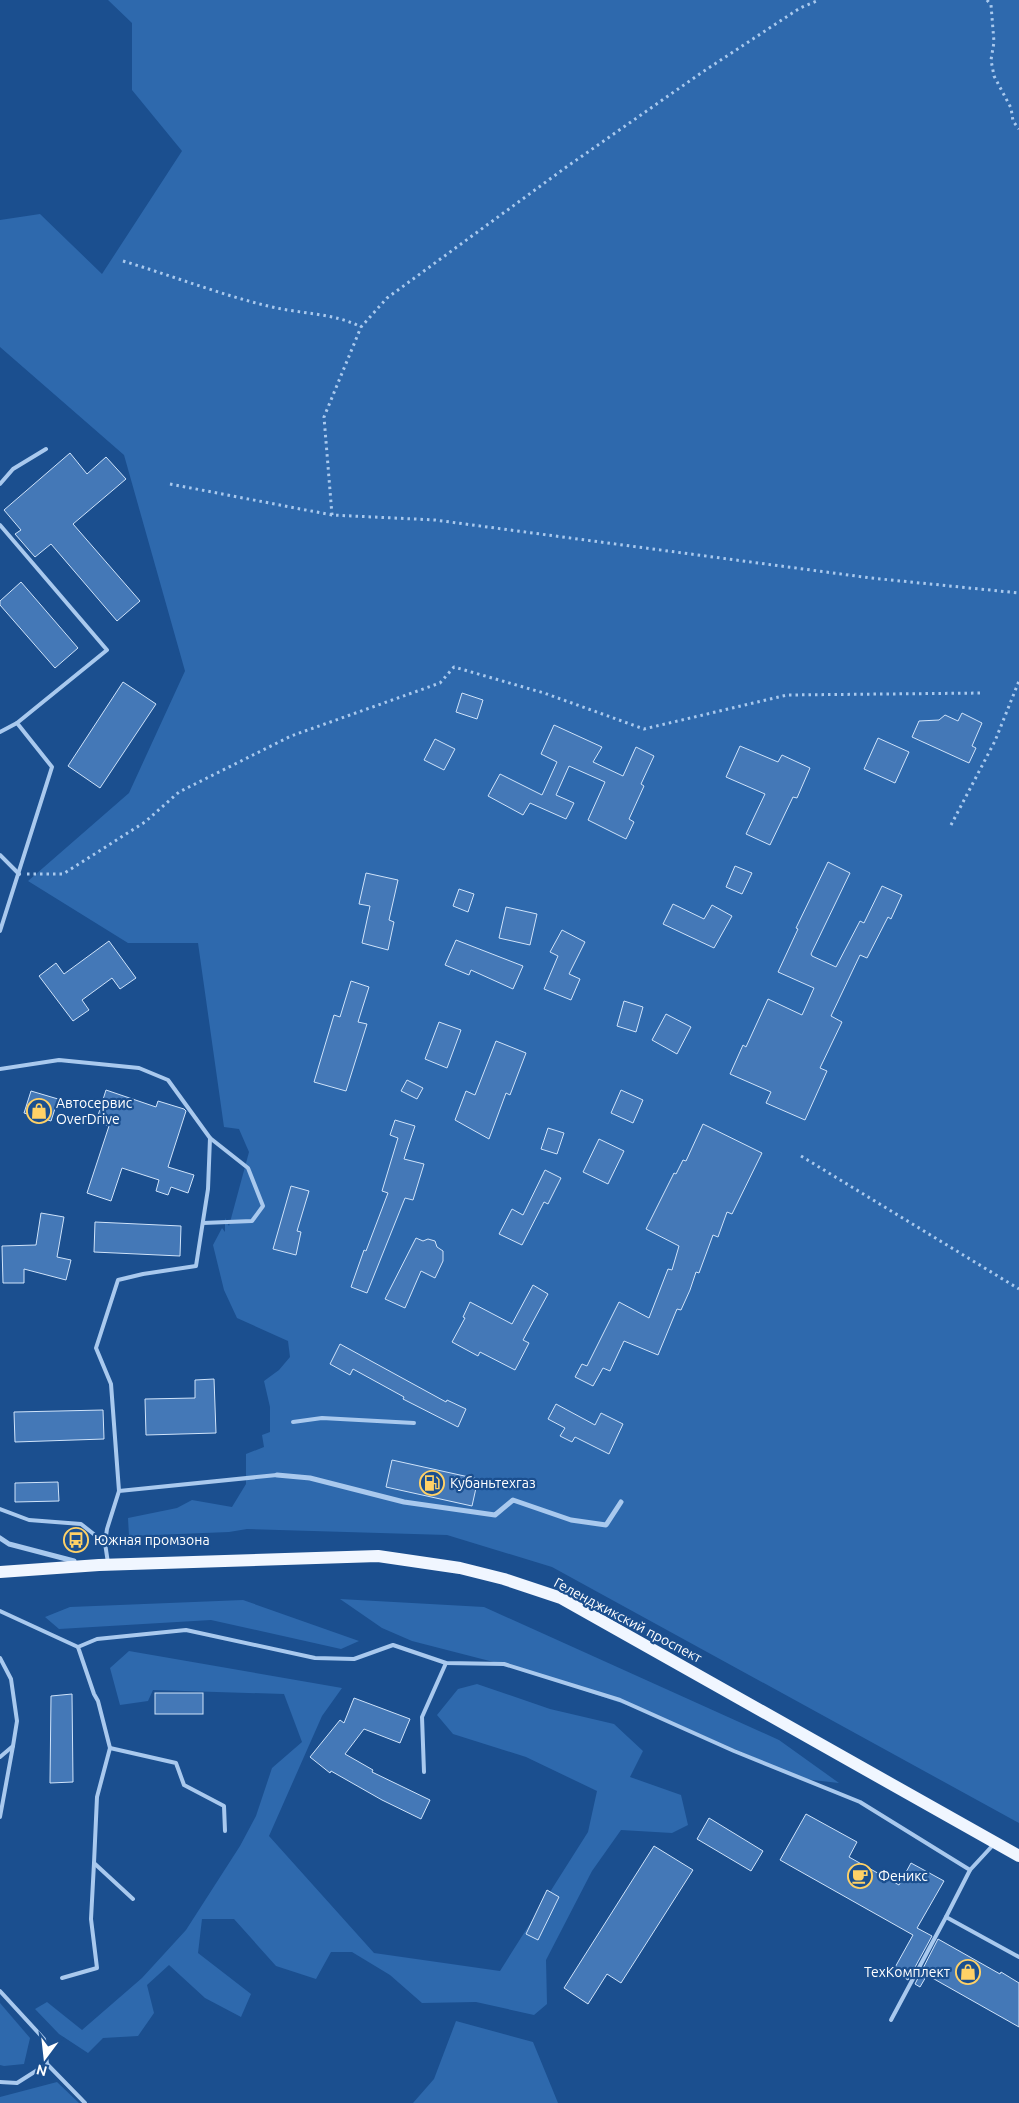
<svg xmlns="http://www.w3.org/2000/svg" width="1019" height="2103" font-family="Ubuntu,sans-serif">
  <rect width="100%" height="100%" fill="#1b4f8f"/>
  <g fill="#2e69ad">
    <path d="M108,0H1019V1823L552,1567L447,1535L247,1529L229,1532L129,1536L128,1518L177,1508L192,1500L232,1507L246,1484V1454L264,1447L262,1435L270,1432V1407L264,1381L279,1370L290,1357L288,1341L237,1318L224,1290L213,1245L222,1228L225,1232V1218L229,1226L249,1152L239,1129L224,1127L198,943H128L28,881L129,793L185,671L124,455L0,347V220L40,214L102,274L182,151L132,90V23Z"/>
    <path d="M340,1599L484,1607L779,1740L839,1783L804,1779L656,1715L521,1669L412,1641L382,1628Z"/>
    <path d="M243,1600L359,1641L341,1649L211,1620L59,1629L45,1617L70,1607Z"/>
    <path d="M129,1651L342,1688L322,1716L269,1836L374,1953L500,1971L588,1832L597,1791L526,1757L453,1734L437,1715L458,1689L477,1684L550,1709L614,1724L643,1751L630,1777L681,1795L688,1825L672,1833L621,1830L592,1871L546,1960L547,2004L534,2015L476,2002L422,2003L390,1975L352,1952H331L316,1979L276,1966L234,1919H202L198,1953L251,1994L241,2017L205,1998L169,1965L147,1985L154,2013L138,2036L103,2038L88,2053L59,2034L35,2009L47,2002L82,2030L142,1978L186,1930L240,1846L256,1816L272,1768L302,1742L284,1694L153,1690L148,1701L120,1705L110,1668Z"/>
    <path d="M0,2003L30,2038L24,2064L4,2066L0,2065Z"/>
    <path d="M456,2021L533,2042L558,2103H413L434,2079Z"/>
    <path d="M57,2082L79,2103H0V2097Z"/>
  </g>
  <g fill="#4478b7" stroke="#cfe3fa">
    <path d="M70,453L87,474L106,457L126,479L73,524L140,601L117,621L51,544L35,557L15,534L21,530L4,510Z"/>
    <path d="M21,582L78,648L55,668L0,605V601Z"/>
    <path d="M123,682L156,704L100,788L68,766Z"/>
    <path d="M462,693L483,700L477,719L456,712Z"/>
    <path d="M962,713L982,723L972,746L976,748L969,763L912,737L919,721L939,720L945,715L958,721Z"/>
    <path d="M554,725L602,747L593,762L623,776L636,747L654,756L641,784L644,786L629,819L634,822L626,839L588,820L605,782L569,766L556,795L574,803L566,819L530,803L523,815L488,796L500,774L542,795L557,762L541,754Z"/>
    <path d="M878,738L909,752L895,783L864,769Z"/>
    <path d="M435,739L455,749L444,770L424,760Z"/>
    <path d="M740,746L778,762L782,755L810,768L797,798L793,797L770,845L746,834L765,794L726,777Z"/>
    <path d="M828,862L850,873L811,954L812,956L836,967L860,921L864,923L882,886L902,895L891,919L888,917L867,958L860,955L831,1016L842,1022L820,1068L827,1071L805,1120L766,1103L771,1092L730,1074L743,1045L746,1047L768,999L802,1015L814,988L778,972L798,929L796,928Z"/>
    <path d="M735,866L752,873L742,894L726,887Z"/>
    <path d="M366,873L398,880L389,920L394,922L388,950L362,943L370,906L359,904Z"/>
    <path d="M459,889L474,894L468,912L453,906Z"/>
    <path d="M673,904L704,919L712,905L732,916L714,948L663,924Z"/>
    <path d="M506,907L537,914L530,945L499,938Z"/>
    <path d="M562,930L585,942L569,974L580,979L571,1000L544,989L558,956L550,952Z"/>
    <path d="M456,940L523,966L513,989L471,970L469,975L445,965Z"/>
    <path d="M109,941L136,978L120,989L112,978L82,1000L89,1010L73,1021L39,976L56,963L64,974Z"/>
    <path d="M351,981L369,987L358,1022L367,1024L346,1091L314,1082L334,1015L340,1017Z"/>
    <path d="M624,1001L643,1007L636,1032L617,1026Z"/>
    <path d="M666,1014L691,1027L677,1054L652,1040Z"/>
    <path d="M439,1022L461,1030L447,1068L425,1059Z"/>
    <path d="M496,1041L526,1053L510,1095L506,1093L489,1139L455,1120L466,1091L475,1095Z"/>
    <path d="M407,1080L423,1088L417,1099L401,1091Z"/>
    <path d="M106,1090L156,1107L158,1101L184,1109L186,1111L168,1167L194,1175L188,1193L171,1187L168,1195L156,1191L159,1180L122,1168L111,1201L87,1193L109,1126L96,1122Z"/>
    <path d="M621,1090L643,1100L633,1123L611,1113Z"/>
    <path d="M31,1091L58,1099L51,1121L24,1113Z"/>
    <path d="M395,1120L415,1126L404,1159L424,1164L413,1200L405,1198L367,1293L351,1287L364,1250L366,1251L388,1193L382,1191L398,1138L390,1135Z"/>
    <path d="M703,1124L762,1153L732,1214L727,1212L718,1237L713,1235L699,1273L696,1272L690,1290L681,1310L677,1309L658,1355L624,1341L610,1371L603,1368L593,1386L575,1377L582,1364L587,1366L619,1302L649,1318L668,1269L672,1270L679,1246L646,1229L674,1173L676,1174L683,1160L686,1161Z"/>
    <path d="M548,1128L564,1133L557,1154L541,1149Z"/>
    <path d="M599,1139L624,1151L608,1184L583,1172Z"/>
    <path d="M545,1170L561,1178L548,1204L544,1202L522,1245L499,1234L512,1209L523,1215Z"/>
    <path d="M291,1186L309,1191L297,1231L301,1232L296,1255L273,1249Z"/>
    <path d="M41,1213L64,1217L57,1257L71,1260L66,1280L24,1269V1283H3L2,1246L36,1245Z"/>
    <path d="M95,1222L181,1226L180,1256L94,1252Z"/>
    <path d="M416,1238L423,1241L428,1239L435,1241L437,1247L443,1251V1261L435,1278L421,1271L405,1308L385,1299Z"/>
    <path d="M533,1285L548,1294L523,1340L529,1343L515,1370L480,1352L478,1356L452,1342L465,1318L463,1317L470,1302L512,1324Z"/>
    <path d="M340,1344L446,1402L447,1400L466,1409L458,1427L403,1399L404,1397L353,1369L350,1375L330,1364Z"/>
    <path d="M214,1379L216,1433L146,1435L145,1399L195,1398V1380Z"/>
    <path d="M556,1404L595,1425L601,1413L623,1424L609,1454L575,1437L572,1442L560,1436L565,1428L548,1419Z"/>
    <path d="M103,1410L104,1439L15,1442L14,1412Z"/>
    <path d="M392,1460L478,1479L472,1506L386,1487Z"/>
    <path d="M58,1482L59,1501L15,1502V1483Z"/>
    <rect x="155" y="1693" width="48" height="21"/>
    <path d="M72,1694L73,1782L50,1783L51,1696Z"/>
    <path d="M354,1698L410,1719L400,1743L364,1729L345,1754L373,1770L372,1772L430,1800L421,1819L382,1800L331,1771L330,1773L310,1757L340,1720L344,1723Z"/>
    <path d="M806,1814L857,1842L849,1857L899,1885L911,1863L944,1881L917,1928L932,1936L908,1980L893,1971L913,1935L780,1860Z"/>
    <path d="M709,1818L763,1851L751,1871L697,1839Z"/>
    <path d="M654,1846L693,1870L621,1983L607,1974L588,2004L564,1988Z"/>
    <path d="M547,1890L559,1897L538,1940L526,1934Z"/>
    <path d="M938,1939L1000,1974L1001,1972L1019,1983V2027L927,1975L920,1987L915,1984Z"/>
  </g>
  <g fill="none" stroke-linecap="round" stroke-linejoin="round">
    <g stroke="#a9c9ee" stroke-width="3" stroke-dasharray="2.5 4" stroke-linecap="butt">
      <path d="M987,0L991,5L994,42L991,60L994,76L1011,108L1013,121L1019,129"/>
      <path d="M123,261C173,276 221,295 272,307C302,314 334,313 361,327"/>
      <path d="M170,484L332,515L435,520L871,578L1019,593"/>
      <path d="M332,515L324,417L361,327L387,298L565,168L701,73L800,8L819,0"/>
      <path d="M951,825L995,741L1019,681"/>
      <path d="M27,874H63L145,822L179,792L291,736L440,683L454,667L544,693L644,729L787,695L984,693"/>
      <path d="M801,1156L1019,1289"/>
    </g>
    <g stroke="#a9c9ee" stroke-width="4">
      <path d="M0,484L13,469L46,449"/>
      <path d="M0,525L107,650L17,723L52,767L0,931"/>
      <path d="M0,732L17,723"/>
      <path d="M0,855L19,874"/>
      <path d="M0,1069L59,1060L139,1068L168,1080L210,1138L208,1189L196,1266L143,1274L118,1280L96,1348L111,1384L119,1491"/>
      <path d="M203,1223L252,1221L263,1206L248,1168L210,1138"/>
      <path d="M293,1422L322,1418L414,1423"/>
      <path d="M0,1509L29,1520L81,1524L105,1543L108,1563"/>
      <path d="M105,1543L107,1529L119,1491L277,1475"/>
      <path d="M0,1611L78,1647"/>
      <path d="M0,1658L11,1679L17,1721L13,1746L0,1757"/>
      <path d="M110,1748L176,1763L184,1785L224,1806L225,1831"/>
      <path d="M424,1772L422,1717L446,1663"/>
      <path d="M0,1817L13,1746"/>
      <path d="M970,1870L994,1844"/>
      <path d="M133,1899L94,1863L97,1797L110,1748L98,1701L94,1694L78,1647L97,1639L186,1630L315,1658L354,1659L393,1645L446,1663L504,1664L620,1700L734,1751L860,1802L970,1870L946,1917L1019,1957"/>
      <path d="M62,1978L97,1968L91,1919L94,1863"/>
      <path d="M0,1991L44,2039L47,2064L17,2083L0,2082"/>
      <path d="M891,2020L946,1917"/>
      <path d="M47,2064L85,2103"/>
    </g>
    <g stroke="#a9c9ee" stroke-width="5">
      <path d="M277,1475L310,1478L404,1502L495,1515L513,1500L571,1520L606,1525L621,1502"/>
      <path d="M0,1538L9,1544L74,1561"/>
    </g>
    <path stroke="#f0f6ff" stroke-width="12" d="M0,1572L99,1565L378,1556L460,1568L504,1579L561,1598L1019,1856"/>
  </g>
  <defs>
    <symbol id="shop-ring" viewBox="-11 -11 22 22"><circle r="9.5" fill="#1b4f8f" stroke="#ffd166" stroke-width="1.5"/><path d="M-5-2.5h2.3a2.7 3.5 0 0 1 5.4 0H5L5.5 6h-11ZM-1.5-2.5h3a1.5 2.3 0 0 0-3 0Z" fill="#ffd166"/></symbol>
    <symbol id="fuel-ring" viewBox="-11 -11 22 22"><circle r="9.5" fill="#1b4f8f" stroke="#ffd166" stroke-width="1.5"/><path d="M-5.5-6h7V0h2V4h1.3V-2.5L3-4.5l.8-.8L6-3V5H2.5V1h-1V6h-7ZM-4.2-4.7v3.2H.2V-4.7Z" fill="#ffd166"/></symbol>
    <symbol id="bus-ring" viewBox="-11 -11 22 22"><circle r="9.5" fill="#1b4f8f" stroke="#ffd166" stroke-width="1.5"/><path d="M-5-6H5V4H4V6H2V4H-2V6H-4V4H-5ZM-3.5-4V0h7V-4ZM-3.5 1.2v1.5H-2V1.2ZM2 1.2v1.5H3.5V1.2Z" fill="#ffd166"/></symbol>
    <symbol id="cafe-ring" viewBox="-11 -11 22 22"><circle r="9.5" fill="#1b4f8f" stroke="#ffd166" stroke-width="1.5"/><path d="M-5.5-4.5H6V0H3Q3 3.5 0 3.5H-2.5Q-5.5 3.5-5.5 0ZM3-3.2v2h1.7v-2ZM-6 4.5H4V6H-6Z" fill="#ffd166"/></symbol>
  </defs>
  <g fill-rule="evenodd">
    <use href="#shop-ring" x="25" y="1097" width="28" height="28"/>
    <use href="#fuel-ring" x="418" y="1469" width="28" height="28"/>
    <use href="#bus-ring" x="62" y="1526" width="28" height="28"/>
    <use href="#cafe-ring" x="846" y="1862" width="28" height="28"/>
    <use href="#shop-ring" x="954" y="1958" width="28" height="28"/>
  </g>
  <g text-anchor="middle" stroke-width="4.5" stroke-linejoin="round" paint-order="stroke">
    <g font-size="14" fill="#fff" stroke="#1b4f8f" text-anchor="start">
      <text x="56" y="1108">Автосервис<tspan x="56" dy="16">OverDrive</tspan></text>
      <text x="450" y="1488">Кубаньтехгаз</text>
      <text x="94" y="1545">Южная промзона</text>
      <text x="878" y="1881">Феникс</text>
      <text x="950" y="1977" text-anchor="end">ТехКомплект</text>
    </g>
    <g font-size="14" fill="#fff" stroke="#1b4f8f">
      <text transform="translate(628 1620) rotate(28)" y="5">Геленджикский проспект</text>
    </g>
  </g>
  <g transform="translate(45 2058) rotate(195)" stroke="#1b4f8f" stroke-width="4" paint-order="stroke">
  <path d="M0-4L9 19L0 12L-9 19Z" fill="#ffffff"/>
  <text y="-8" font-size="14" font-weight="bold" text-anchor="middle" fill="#ffffff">N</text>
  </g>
</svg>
